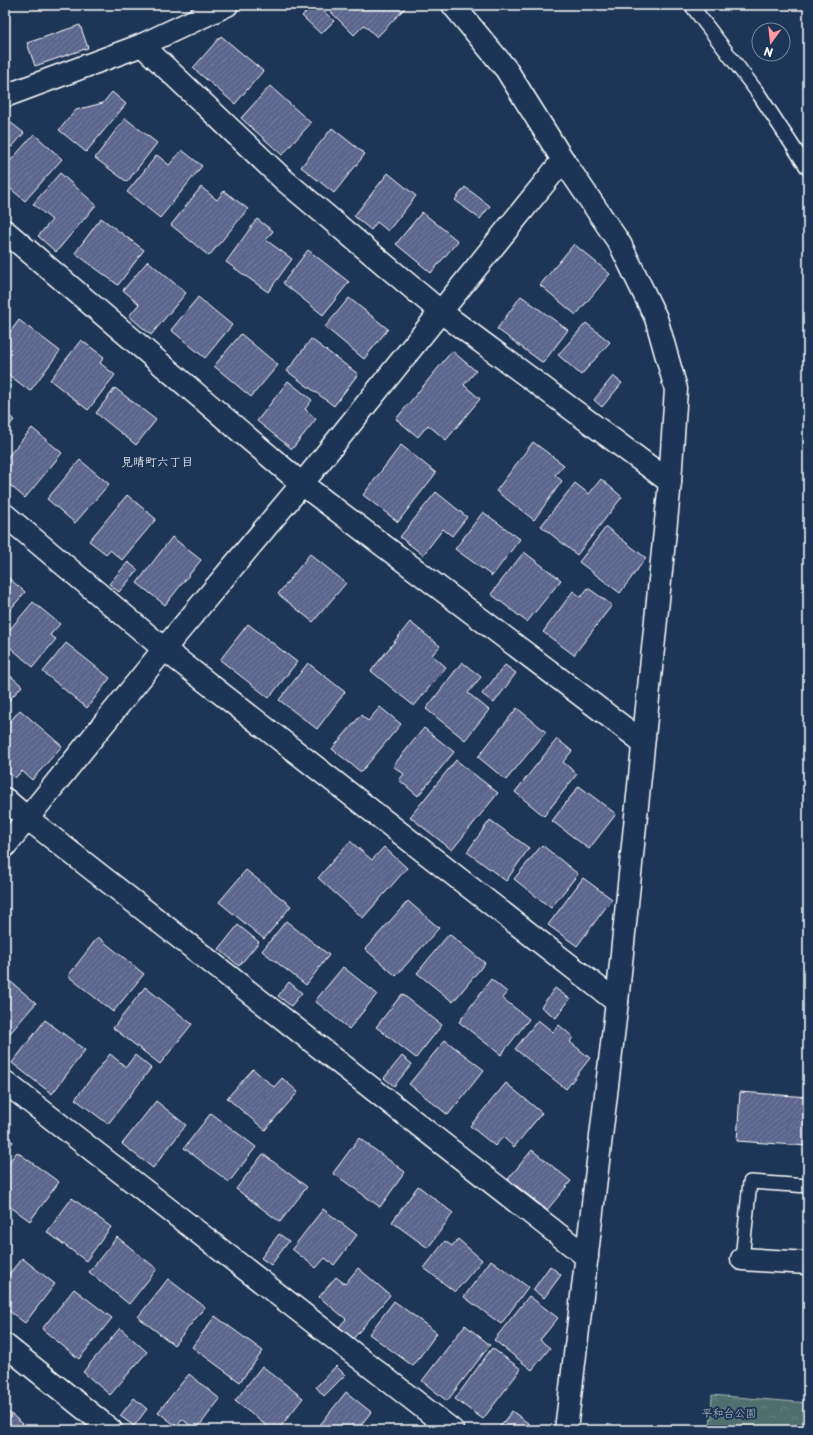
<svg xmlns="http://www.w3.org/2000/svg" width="813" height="1435" font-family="'Playpen Sans','Klee One',sans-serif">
  <defs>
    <pattern id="park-crowns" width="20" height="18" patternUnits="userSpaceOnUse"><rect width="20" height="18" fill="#506e6d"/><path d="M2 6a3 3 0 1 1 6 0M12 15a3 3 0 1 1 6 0" fill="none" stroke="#6a8483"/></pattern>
    <pattern id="building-hatch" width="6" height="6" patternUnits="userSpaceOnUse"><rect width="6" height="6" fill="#5c658d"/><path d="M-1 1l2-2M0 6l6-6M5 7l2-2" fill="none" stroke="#747c9e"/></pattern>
  </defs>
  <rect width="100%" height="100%" fill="#1d3557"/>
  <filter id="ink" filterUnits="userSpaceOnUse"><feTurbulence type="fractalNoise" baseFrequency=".025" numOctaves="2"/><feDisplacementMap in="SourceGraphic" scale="8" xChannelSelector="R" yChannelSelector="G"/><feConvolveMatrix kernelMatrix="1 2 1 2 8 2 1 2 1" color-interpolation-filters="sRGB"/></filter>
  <g filter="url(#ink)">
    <path fill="url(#park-crowns)" stroke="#a8b6b6" d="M712,1395L808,1403V1430H710Z"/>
    <g fill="url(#building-hatch)" stroke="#fff">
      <path d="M312,5H317L334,21L321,34L302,16Z"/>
      <path d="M335,5H402L405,8L377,37L364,25L354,35L330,11Z"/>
      <path d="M80,25L88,48L35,66L27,43Z"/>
      <path d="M221,36L263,71L235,104L193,68Z"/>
      <path d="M270,86L311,123L282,155L241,118Z"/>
      <path d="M112,92L126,104L86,152L59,130L76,110L103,103Z"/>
      <path d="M5,118L24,133L12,147L5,141Z"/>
      <path d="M125,118L157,143L127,182L95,158Z"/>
      <path d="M332,128L365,154L334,193L301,167Z"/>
      <path d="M34,134L62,159L25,201L5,184V167Z"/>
      <path d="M182,150L202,166L160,218L127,192L157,155L169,165Z"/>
      <path d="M60,173L96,205L56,252L38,236L52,220L33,204Z"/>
      <path d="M388,173L416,196L388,231L377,222L371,230L354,216Z"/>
      <path d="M201,187L217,200L224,191L248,209L209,256L171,225Z"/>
      <path d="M465,187L490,206L480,219L455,200Z"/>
      <path d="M422,212L458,241L431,273L396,244Z"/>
      <path d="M101,218L144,250L118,285L75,253Z"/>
      <path d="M257,219L273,231L266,240L292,259L268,292L226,262Z"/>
      <path d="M574,244L610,274L576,315L540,285Z"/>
      <path d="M308,250L349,282L323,315L283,283Z"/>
      <path d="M148,261L186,293L151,335L129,316L139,304L123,290Z"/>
      <path d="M521,296L568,330L543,363L497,329Z"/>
      <path d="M198,297L232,325L205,358L171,330Z"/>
      <path d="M349,298L388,329L364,359L325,327Z"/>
      <path d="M19,320L60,351L30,391L5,372V339Z"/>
      <path d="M586,323L610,342L581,375L558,355Z"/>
      <path d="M241,334L278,365L251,397L214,366Z"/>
      <path d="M311,339L358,374L334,406L287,371Z"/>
      <path d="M81,340L104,357L100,363L115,375L88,410L50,380Z"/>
      <path d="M452,351L476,371L464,385L480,399L446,440L428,425L418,437L396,419Z"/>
      <path d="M613,376L622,383L602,407L594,400Z"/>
      <path d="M288,381L312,400L305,409L316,419L292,449L257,421Z"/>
      <path d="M115,388L156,420L136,445L96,413Z"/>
      <path d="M5,412L14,420L5,431Z"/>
      <path d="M32,428L62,453L25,498L5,481V460Z"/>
      <path d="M533,442L564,465L555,475L562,481L534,520L496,491Z"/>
      <path d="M401,445L436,473L398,522L363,495Z"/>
      <path d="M80,460L109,484L75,523L47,499Z"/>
      <path d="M601,479L622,497L577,555L541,526L575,483L589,494Z"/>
      <path d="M436,492L467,517L452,536L443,529L423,555L400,537Z"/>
      <path d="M127,495L156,519L122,560L110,550L106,554L89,541Z"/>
      <path d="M483,512L520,539L492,576L455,549Z"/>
      <path d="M606,527L646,558L620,593L579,562Z"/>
      <path d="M172,537L201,560L165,605L137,583Z"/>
      <path d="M524,552L561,580L527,622L491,594Z"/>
      <path d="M310,554L346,583L313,622L278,594Z"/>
      <path d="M128,562L138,570L119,592L109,584Z"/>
      <path d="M5,575L25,592L5,616Z"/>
      <path d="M588,588L612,605L574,655L543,632L573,591L581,597Z"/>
      <path d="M33,602L60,624L50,635L56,639L33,667L5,643V635Z"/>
      <path d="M410,622L440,646L432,655L446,667L414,706L371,671Z"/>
      <path d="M248,624L297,662L269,698L220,660Z"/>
      <path d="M66,643L110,678L87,708L43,672Z"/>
      <path d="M462,662L481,677L468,693L489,710L465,740L426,709Z"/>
      <path d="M308,663L345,692L317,729L279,700Z"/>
      <path d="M505,665L516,673L494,703L482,694Z"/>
      <path d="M5,671L22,686L5,705Z"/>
      <path d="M380,707L401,724L361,772L332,749L361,715L368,721Z"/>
      <path d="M517,708L546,732L506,780L478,757Z"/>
      <path d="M20,710L62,746L32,780L22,771L15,778L5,770V727Z"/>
      <path d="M424,728L454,752L418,796L399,780L404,774L393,766Z"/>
      <path d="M557,739L572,751L563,762L577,774L544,816L515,792Z"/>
      <path d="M456,760L498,793L452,850L410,817Z"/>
      <path d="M579,786L616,814L589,849L552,821Z"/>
      <path d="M490,820L529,848L506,881L467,852Z"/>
      <path d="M350,841L372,860L384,847L407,868L363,918L318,878Z"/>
      <path d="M542,845L578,874L551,908L514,879Z"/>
      <path d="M246,870L291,906L264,939L219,902Z"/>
      <path d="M583,878L612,899L577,946L548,925Z"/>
      <path d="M408,901L439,928L396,976L365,949Z"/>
      <path d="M286,921L329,955L306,985L262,951Z"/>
      <path d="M238,925L259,942L239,966L219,949Z"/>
      <path d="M449,934L485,963L453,1002L417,973Z"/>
      <path d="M98,937L144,974L113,1012L68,976Z"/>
      <path d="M343,967L377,994L349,1029L315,1001Z"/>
      <path d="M5,977L36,1003L5,1039Z"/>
      <path d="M491,979L507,992L502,998L529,1019L501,1055L459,1022Z"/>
      <path d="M289,982L302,993L291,1006L278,996Z"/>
      <path d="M145,987L192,1024L160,1064L113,1028Z"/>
      <path d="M555,988L570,999L556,1018L541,1007Z"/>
      <path d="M402,994L442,1025L416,1058L376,1027Z"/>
      <path d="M45,1020L85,1050L52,1094L12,1063Z"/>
      <path d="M538,1020L553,1032L559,1025L573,1037L570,1042L590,1058L566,1089L515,1049Z"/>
      <path d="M445,1040L484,1070L448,1115L409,1084Z"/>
      <path d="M110,1054L126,1067L135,1055L151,1068L108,1124L75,1099Z"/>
      <path d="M402,1056L412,1064L394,1086L384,1078Z"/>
      <path d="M253,1069L274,1087L282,1078L298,1092L265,1130L227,1098Z"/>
      <path d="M506,1083L542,1113L514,1147L503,1137L495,1146L470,1126Z"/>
      <path d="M740,1092L808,1097V1146L737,1141Z"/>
      <path d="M156,1101L186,1125L153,1168L122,1144Z"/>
      <path d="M211,1113L256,1147L229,1182L184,1148Z"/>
      <path d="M5,1135L13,1142L5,1152Z"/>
      <path d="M359,1138L405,1172L380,1207L333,1173Z"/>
      <path d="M532,1150L571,1181L547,1210L508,1179Z"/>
      <path d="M17,1152L59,1182L30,1221L5,1203V1167Z"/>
      <path d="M263,1154L307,1187L280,1222L236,1189Z"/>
      <path d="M418,1186L453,1213L428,1248L392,1222Z"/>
      <path d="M72,1198L111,1227L86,1261L47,1232Z"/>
      <path d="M323,1209L357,1235L334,1265L325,1258L316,1268L292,1249Z"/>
      <path d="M279,1234L289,1241L271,1265L261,1258Z"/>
      <path d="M117,1237L157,1269L129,1304L89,1272Z"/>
      <path d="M458,1239L482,1260L455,1292L424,1268L445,1241L452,1246Z"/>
      <path d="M22,1258L55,1284L25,1323L5,1308V1279Z"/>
      <path d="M491,1260L528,1287L501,1324L464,1297Z"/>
      <path d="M550,1266L561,1275L544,1298L533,1290Z"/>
      <path d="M358,1268L390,1295L352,1340L338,1328L346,1319L319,1297L336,1277L345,1284Z"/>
      <path d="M168,1279L205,1307L174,1345L138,1317Z"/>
      <path d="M74,1289L112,1318L79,1359L42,1329Z"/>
      <path d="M529,1296L558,1318L540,1340L550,1348L532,1370L494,1340Z"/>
      <path d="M394,1301L437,1333L413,1366L369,1334Z"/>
      <path d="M215,1316L263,1351L240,1382L192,1347Z"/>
      <path d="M465,1325L490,1345L447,1401L422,1381Z"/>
      <path d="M120,1328L147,1352L110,1395L83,1372Z"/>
      <path d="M492,1348L521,1369L483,1419L455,1399Z"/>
      <path d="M262,1366L303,1398L278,1430H272L235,1401Z"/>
      <path d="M336,1366L345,1375L324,1396L316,1387Z"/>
      <path d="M5,1374L12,1380L5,1389Z"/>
      <path d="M189,1374L220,1399L196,1430L182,1419L176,1426L158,1412Z"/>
      <path d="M346,1392L371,1412L357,1430H316Z"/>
      <path d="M134,1398L147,1409L134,1426L120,1416Z"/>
      <path d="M5,1409L29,1429L28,1430H5Z"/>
      <path d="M512,1411L537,1430H497Z"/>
    </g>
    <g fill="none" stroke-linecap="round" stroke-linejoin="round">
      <defs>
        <g id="lane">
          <path d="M691,5L758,93L808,169"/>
          <path d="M742,1259L750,1182L808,1186"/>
        </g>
        <g id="street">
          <path d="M453,5L506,69L563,160L620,244L656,318L676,389L670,482L617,1002L566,1430"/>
          <path d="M142,45L284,180L441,312L670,482"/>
          <path d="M5,96L142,45L227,5"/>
          <path d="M5,231L302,484L643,742"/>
          <path d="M5,515L164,649L617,1002"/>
          <path d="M5,799L27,818L587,1257"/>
          <path d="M5,846L164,649L302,484L563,160"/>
          <path d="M5,1082L452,1430"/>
          <path d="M742,1259L808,1263"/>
          <path d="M5,1345L111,1430"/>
        </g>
      </defs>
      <use href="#lane" stroke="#fff" stroke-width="16"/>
      <use href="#street" stroke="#fff" stroke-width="25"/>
      <use href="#lane" stroke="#1d3557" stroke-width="13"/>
      <use href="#street" stroke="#1d3557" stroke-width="22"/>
    </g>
  </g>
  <g text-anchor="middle" stroke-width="4" stroke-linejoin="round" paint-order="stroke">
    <g font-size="11" fill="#b9c5c5" stroke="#1d3557">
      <text x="729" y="1417">平和台公園</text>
    </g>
    <g font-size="12" fill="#fff" stroke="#1d3557">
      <text x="157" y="466">見晴町六丁目</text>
    </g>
  </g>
  <rect width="813" height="1435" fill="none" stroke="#1d3557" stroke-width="20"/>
  <rect x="10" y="10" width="793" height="1415" fill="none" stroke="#fff" stroke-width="1.5" filter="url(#ink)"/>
  <g transform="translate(771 42) rotate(195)"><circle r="19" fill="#1d3557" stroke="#77869a"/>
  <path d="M0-3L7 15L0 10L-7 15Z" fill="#ff9aa2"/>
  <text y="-6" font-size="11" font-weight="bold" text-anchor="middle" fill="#ffffff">N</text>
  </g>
</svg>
